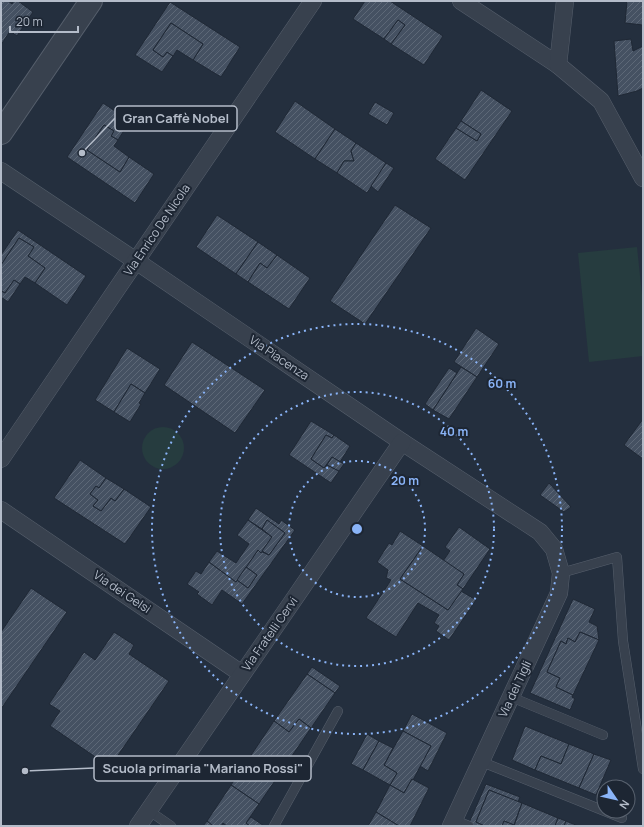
<svg xmlns="http://www.w3.org/2000/svg" width="644" height="827" font-family="Manrope,sans-serif">
  <defs>
    <pattern id="building-hatch" width="6" height="6" patternUnits="userSpaceOnUse"><rect width="6" height="6" fill="#455162"/><path d="M-1 1l2-2M0 6l6-6M5 7l2-2" fill="none" stroke="#5d6877"/></pattern>
  </defs>
  <rect width="100%" height="100%" fill="#242f3e"/>
  <g fill="#263c3f">
    <path d="M637,247L643,304V356L589,362L578,253Z"/>
    <circle cx="163" cy="448" r="21"/>
  </g>
  <g fill="url(#building-hatch)" stroke="#1f2835">
    <path d="M1,1H8L12,4L14,1H18L33,12L17,36L10,31L1,45Z"/>
    <path d="M365,1H390L443,36L424,65L391,44L405,25L398,20L384,39L353,19Z"/>
    <path d="M627,1H643V25L625,23Z"/>
    <path d="M170,2L240,47L221,77L193,60L203,44L171,23L153,50L163,57L167,52L173,56L162,72L135,55Z"/>
    <path d="M398,20L405,25L391,44L384,39Z"/>
    <path d="M171,23L203,44L193,60L177,50L173,56L167,52L163,57L153,50Z"/>
    <path d="M631,39L633,51L643,46V88L637,91L618,96L614,41Z"/>
    <path d="M481,90L512,111L465,180L435,159L456,128L477,141L481,134L461,121Z"/>
    <path d="M295,101L335,129L315,159L275,132Z"/>
    <path d="M375,102L394,113L387,125L368,114Z"/>
    <path d="M103,103L130,121L118,140L111,136L114,131L104,125L87,150L120,172L129,157L154,174L135,203L67,157Z"/>
    <path d="M461,121L481,134L477,141L456,128Z"/>
    <path d="M104,125L114,131L111,136L118,140L114,146L129,157L120,172L87,150Z"/>
    <path d="M335,129L356,143L351,151L354,161H344L337,173L315,159Z"/>
    <path d="M356,143L386,163L367,193L337,173L344,161H354L351,151Z"/>
    <path d="M386,163L394,168L378,192L371,186Z"/>
    <path d="M395,205L431,228L365,324L330,301Z"/>
    <path d="M217,215L258,242L236,274L196,247Z"/>
    <path d="M18,230L86,276L67,305L35,283L45,268L28,256L34,247L19,238L1,265V255Z"/>
    <path d="M19,238L34,247L28,256L45,268L35,283L25,277L20,284L14,280L5,293L1,291V265Z"/>
    <path d="M258,242L277,255L267,268L260,263L248,282L236,274Z"/>
    <path d="M277,255L310,278L289,309L248,282L260,263L267,268Z"/>
    <path d="M14,280L20,284L8,302L1,297V291L5,293Z"/>
    <path d="M476,328L499,344L477,377L454,362Z"/>
    <path d="M192,342L265,390L235,433L164,385Z"/>
    <path d="M127,348L160,369L145,393L131,384L114,412L95,400Z"/>
    <path d="M461,367L477,377L449,419L433,410Z"/>
    <path d="M449,368L457,373L433,410L425,404Z"/>
    <path d="M131,384L145,393L139,403L141,404L130,422L114,412Z"/>
    <path d="M643,419V459L624,445Z"/>
    <path d="M311,421L334,435L332,438L326,435L311,459L324,468L327,465L339,471L331,483L289,455Z"/>
    <path d="M326,435L332,438L334,435L350,446L340,462L332,457L324,468L311,459Z"/>
    <path d="M332,457L344,464L339,471L327,465Z"/>
    <path d="M80,460L106,478L99,488L96,486L90,494L98,500L93,506L101,511L111,498L115,501L124,489L151,507L125,544L54,498Z"/>
    <path d="M106,478L124,489L115,501L111,498L101,511L93,506L98,500L90,494L96,486L99,488Z"/>
    <path d="M549,483L571,507L564,512L540,495Z"/>
    <path d="M256,508L279,524L281,520L295,530L242,604L222,590L212,605L197,594L199,592L187,584L196,571L201,574L209,562L236,582L237,580L248,588L257,575L246,567L258,550L269,555L285,533L267,520L262,529L248,520Z"/>
    <path d="M248,520L272,537L261,553L258,550L236,582L209,562L217,551L236,563L249,544L237,535Z"/>
    <path d="M267,520L285,533L269,555L262,551L272,537L262,529Z"/>
    <path d="M459,527L490,549L463,589L457,585L464,574L443,561L450,551L445,547Z"/>
    <path d="M400,531L423,546L400,579L448,610L461,591L476,600L449,640L436,631L439,626L434,623L439,615L418,603L396,637L366,618L391,580L386,578L388,570L377,562L389,543L392,545Z"/>
    <path d="M423,546L464,574L457,585L463,589L448,610L400,579Z"/>
    <path d="M246,567L257,575L248,588L237,580Z"/>
    <path d="M31,588L67,612L1,709V632Z"/>
    <path d="M573,599L595,609L589,622L597,626L599,640L580,632L575,642L568,638L566,644L561,641L547,672L560,678L556,687L573,695L572,697L575,699L570,710L530,693Z"/>
    <path d="M114,632L134,645L129,654L169,681L110,767L50,726L60,711L49,704L84,652L95,660Z"/>
    <path d="M580,632L599,640L573,695L556,687L560,678L547,672L561,641L566,644L568,638L575,642Z"/>
    <path d="M312,667L340,686L335,693L307,674Z"/>
    <path d="M307,674L335,693L311,728L299,719L289,732L274,721Z"/>
    <path d="M412,714L447,733L428,771L420,766L431,746L403,731Z"/>
    <path d="M299,719L311,728L259,804L231,785L274,721L289,732Z"/>
    <path d="M525,726L569,744L561,764L541,756L535,770L512,760Z"/>
    <path d="M403,731L431,746L413,780L412,779L404,793L390,785L397,773L384,765Z"/>
    <path d="M367,734L379,741L363,770L351,764Z"/>
    <path d="M379,741L393,748L384,765L397,773L390,785L363,770Z"/>
    <path d="M569,744L594,754L579,788L535,770L541,756L561,764Z"/>
    <path d="M594,754L611,760L596,795L579,788Z"/>
    <path d="M412,779L429,788L410,826H399L376,812L390,785L404,793Z"/>
    <path d="M486,784L520,797L518,802L489,790L476,822L485,826H471L468,825Z"/>
    <path d="M231,785L259,804L246,823L250,826H227L223,823L221,826H213L207,821Z"/>
    <path d="M489,790L522,803L514,825L504,821L502,826H485L476,822Z"/>
    <path d="M522,803L558,818L555,826H514Z"/>
    <path d="M376,812L399,826H368Z"/>
    <path d="M251,817L264,826H250L246,823Z"/>
    <path d="M558,818L566,821L564,826H555Z"/>
    <path d="M207,821L213,826H203Z"/>
    <path d="M504,821L514,825V826H502Z"/>
    <path d="M566,821L578,826H564Z"/>
  </g>
  <g fill="none" stroke-linecap="round" stroke-linejoin="round">
    <defs>
      <g id="service">
        <path d="M561,573L617,557L623,641L643,769"/>
        <path d="M511,697L603,735"/>
        <path d="M482,762L622,818"/>
        <path d="M148,810L171,826"/>
        <path d="M454,820L469,826"/>
        <path d="M274,826L338,711"/>
      </g>
      <g id="minor">
        <path d="M461,1L558,65"/>
        <path d="M565,1L558,65L601,101L643,178"/>
        <path d="M1,171L136,261L402,442L540,532L554,549L561,573L559,593L451,826"/>
        <path d="M1,459L313,1"/>
        <path d="M1,510L242,674"/>
        <path d="M138,826L402,442"/>
      </g>
      <path id="tertiary" d="M1,133L91,1"/>
    </defs>
    <use href="#service" stroke="#565f6c" stroke-width="10"/>
    <use href="#minor" stroke="#565f6c" stroke-width="18"/>
    <use href="#tertiary" stroke="#565f6c" stroke-width="24"/>
    <use href="#service" stroke="#38414e" stroke-width="9"/>
    <use href="#minor" stroke="#38414e" stroke-width="17"/>
    <use href="#tertiary" stroke="#38414e" stroke-width="22"/>
  </g>
  <g fill="none" stroke="#8ab4f8" stroke-width="2" stroke-dasharray="2 4">
    <circle cx="357" cy="529" r="68"/>
    <circle cx="357" cy="529" r="137"/>
    <circle cx="357" cy="529" r="205"/>
  </g>
  <g text-anchor="middle" stroke-width="4" stroke-linejoin="round" paint-order="stroke">
    <g font-size="12" fill="#b4bcc9" stroke="#1d2633">
      <text transform="translate(157 230) rotate(-56)" y="4">Via Enrico De Nicola</text>
      <text transform="translate(279 358) rotate(34)" y="4">Via Piacenza</text>
      <text transform="translate(122 592) rotate(34)" y="4">Via dei Gelsi</text>
      <text transform="translate(270 634) rotate(-55)" y="4">Via Fratelli Cervi</text>
      <text transform="translate(515 689) rotate(-65)" y="4">Via dei Tigli</text>
    </g>
  </g>
  <circle cx="357" cy="529" r="6" fill="#8ab4f8" stroke="#1d2633" stroke-width="2"/>
  <g font-size="12" text-anchor="middle" font-weight="bold" fill="#8ab4f8" stroke="#1d2633" stroke-width="4" stroke-linejoin="round" paint-order="stroke">
    <text x="502" y="388">60 m</text>
    <text x="454" y="436">40 m</text>
    <text x="405" y="485">20 m</text>
  </g>
  <path fill="none" stroke="#b4bcc9" stroke-width="1.5" d="M82 153L115 118M25 771L94 768"/>
  <g fill="#b4bcc9" stroke="#1d2633" stroke-width="1.5">
    <circle cx="82" cy="153" r="4"/>
    <circle cx="25" cy="771" r="4"/>
  </g>
  <g fill="#1d2633" stroke="#b4bcc9" stroke-width="1.5">
    <rect x="115" y="106" width="122" height="25" rx="4"/>
    <rect x="94" y="756" width="217" height="25" rx="4"/>
  </g>
  <g font-size="13" text-anchor="middle" font-weight="bold" fill="#b4bcc9">
    <text x="176" y="123">Gran Caffè Nobel</text>
    <text x="203" y="773">Scuola primaria "Mariano Rossi"</text>
  </g>
  <rect width="644" height="827" fill="none" stroke="#b4bcc9" stroke-width="4"/>
  <g transform="translate(616 799) rotate(124)"><circle r="19" fill="#1d2633" stroke="#59626f"/>
  <path d="M0-3L7 15L0 10L-7 15Z" fill="#8ab4f8"/>
  <text y="-6" font-size="11" font-weight="bold" text-anchor="middle" fill="#b4bcc9">N</text>
  </g>
  <path d="M10 26v6h68v-6" fill="none" stroke="#b4bcc9" stroke-width="2"/>
  <text x="16" y="26" font-size="12" fill="#b4bcc9" stroke="#1d2633" stroke-width="3" paint-order="stroke">20 m</text>
</svg>
